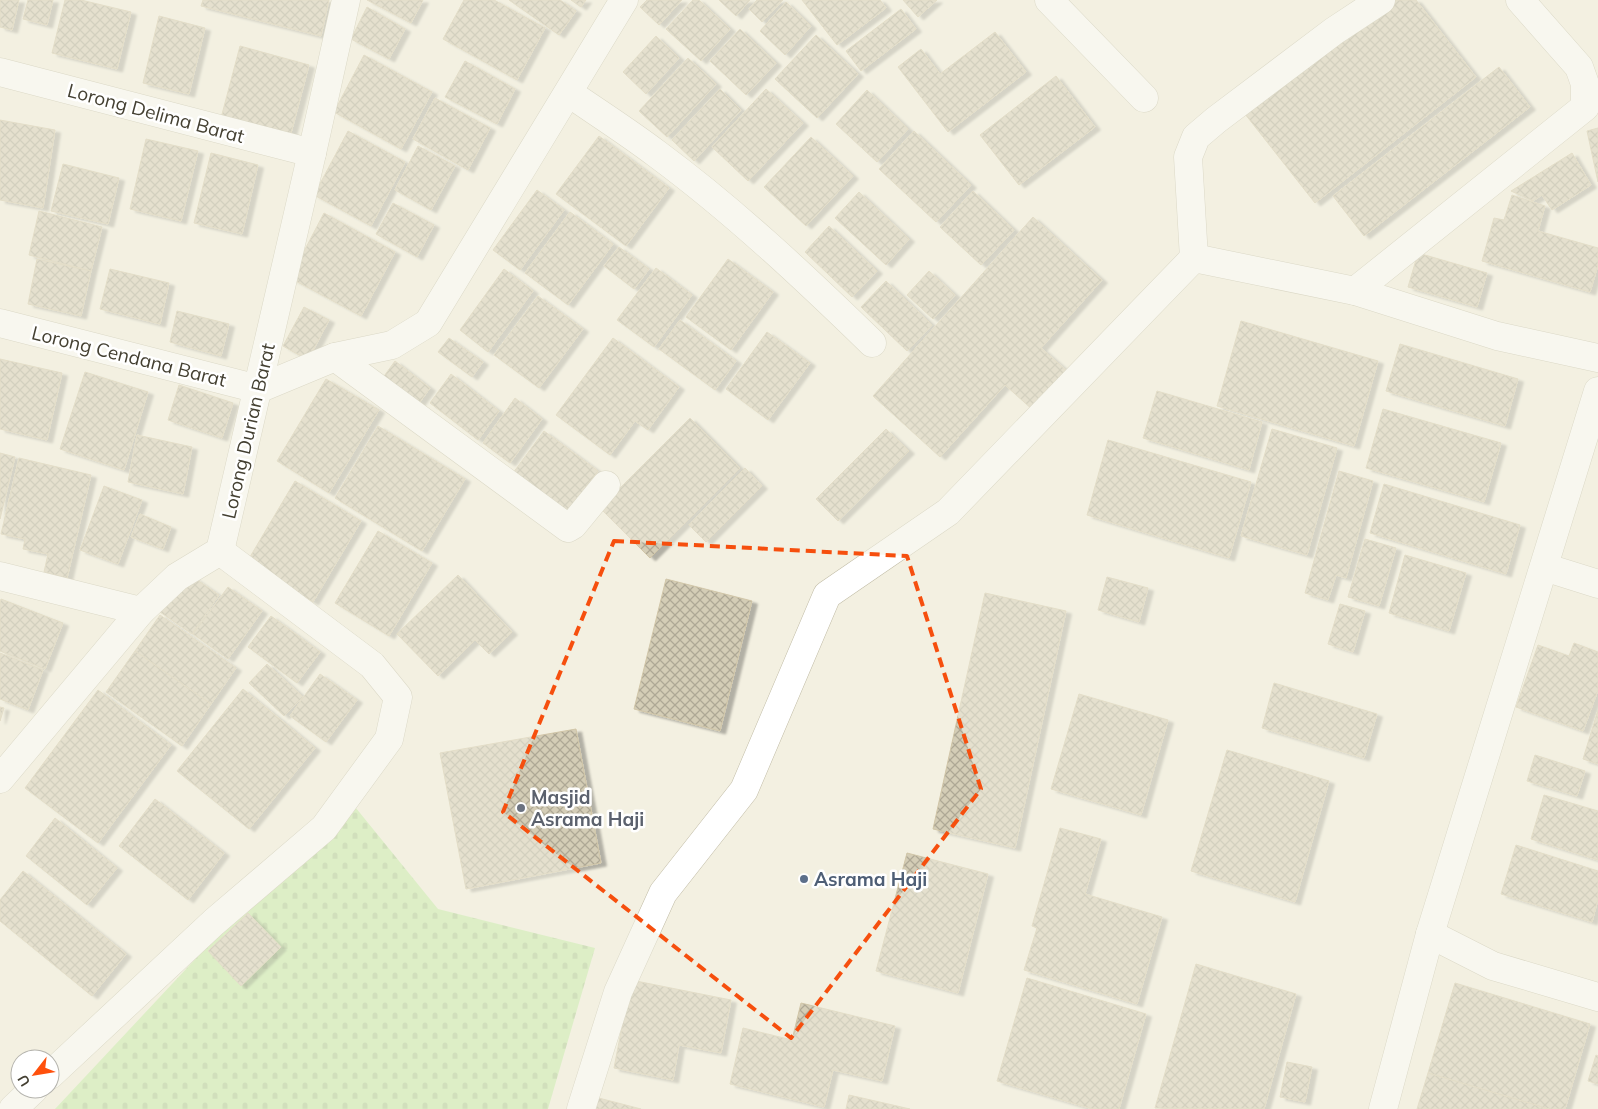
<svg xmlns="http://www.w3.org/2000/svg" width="1598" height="1109" font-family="Mulish,sans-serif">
  <defs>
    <pattern id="cemetery-stones" width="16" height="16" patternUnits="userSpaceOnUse" patternTransform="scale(1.25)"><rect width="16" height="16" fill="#c3eca5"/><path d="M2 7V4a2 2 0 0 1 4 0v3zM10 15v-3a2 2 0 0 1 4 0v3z" fill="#a9cb8e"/></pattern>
    <pattern id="building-cross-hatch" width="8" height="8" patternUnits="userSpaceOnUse" patternTransform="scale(1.25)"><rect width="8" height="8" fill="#d4cdb6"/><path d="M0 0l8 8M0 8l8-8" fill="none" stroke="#aea895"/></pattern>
    <filter id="shadow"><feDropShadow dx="5.5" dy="3" stdDeviation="1" flood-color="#0004"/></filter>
  </defs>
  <rect width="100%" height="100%" fill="#f3f0e1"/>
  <path fill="url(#cemetery-stones)" d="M347,797L438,909L595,948L548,1109H55Z"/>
  <g fill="url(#building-cross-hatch)" stroke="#d1c6a8" filter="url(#shadow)">
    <path d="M0,0H19L12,30L0,27Z"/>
    <path d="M28,0H53L47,25L23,19Z"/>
    <path d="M65,0H81L131,12L117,69L52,53Z"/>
    <path d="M203,0H329L321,36L201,6Z"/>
    <path d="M367,0H423L411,23Z"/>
    <path d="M464,0H494L545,28L517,80L443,39Z"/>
    <path d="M509,0H560L576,11L559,35Z"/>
    <path d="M571,0H586L581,7Z"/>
    <path d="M647,0H682L659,25L640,7Z"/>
    <path d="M693,0H699L730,29L701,61L666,29Z"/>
    <path d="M719,0H750L736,16Z"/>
    <path d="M757,0H783L762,22L749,9Z"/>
    <path d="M802,0H880L886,8L837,45Z"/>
    <path d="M903,0H937L918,17Z"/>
    <path d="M1391,0H1416L1476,77L1315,203L1245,114Z"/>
    <path d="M786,2L811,26L785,55L760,31Z"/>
    <path d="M367,7L405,29L389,59L351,39Z"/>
    <path d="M901,9L916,29L861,71L846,51Z"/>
    <path d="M159,16L205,28L189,94L143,83Z"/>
    <path d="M740,29L776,63L746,95L710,61Z"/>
    <path d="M995,32L1026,72L948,132L898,67L921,49L940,74Z"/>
    <path d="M816,35L858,74L817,118L775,79Z"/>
    <path d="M656,36L679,58L646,94L623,72Z"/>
    <path d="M240,46L309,65L290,137L221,118Z"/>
    <path d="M364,55L432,92L401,149L334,112Z"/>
    <path d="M688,58L716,84L667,137L639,111Z"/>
    <path d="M465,61L515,89L497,124L445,97Z"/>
    <path d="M1499,67L1530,107L1364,236L1333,196Z"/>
    <path d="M1056,76L1095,127L1019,185L980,135Z"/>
    <path d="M720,89L741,110L694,161L672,140Z"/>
    <path d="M766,89L803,123L748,181L712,147Z"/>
    <path d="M867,90L908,129L877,162L836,124Z"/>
    <path d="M435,98L490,128L468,170L413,139Z"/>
    <path d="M0,120L55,130L43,208L0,200Z"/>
    <path d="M1598,128V182L1587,131Z"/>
    <path d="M348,131L405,162L371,226L314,195Z"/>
    <path d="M914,131L971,185L936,222L879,169Z"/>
    <path d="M599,136L669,188L626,246L556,194Z"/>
    <path d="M811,137L853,176L806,226L764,187Z"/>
    <path d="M146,139L198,151L181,221L130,209Z"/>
    <path d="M418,146L455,166L431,210L395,190Z"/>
    <path d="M211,153L258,165L242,234L194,223Z"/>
    <path d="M1572,153L1591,185L1552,210L1542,195L1533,201L1511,191Z"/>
    <path d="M63,164L119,178L108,224L51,211Z"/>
    <path d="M537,190L564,210L520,270L493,250Z"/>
    <path d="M973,191L1014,230L981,265L940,227Z"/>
    <path d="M859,192L909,239L886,265L835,218Z"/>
    <path d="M1512,195L1545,206L1538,231L1598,248V265L1590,292L1482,261L1494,218L1504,220Z"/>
    <path d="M393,203L434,225L417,257L376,234Z"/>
    <path d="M39,211L102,227L91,271L29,255Z"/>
    <path d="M570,212L613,244L568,305L525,273Z"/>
    <path d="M324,213L395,252L361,316L290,278Z"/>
    <path d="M1033,217L1102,280L1041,348L1068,372L1033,410L1005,385L940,457L873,396Z"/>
    <path d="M829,226L877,271L852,297L805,252Z"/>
    <path d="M619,247L649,269L634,289L604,266Z"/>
    <path d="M1418,253L1487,273L1477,307L1408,287Z"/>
    <path d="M37,259L91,271L81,316L28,304Z"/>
    <path d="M728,259L773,292L731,350L686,317Z"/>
    <path d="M656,268L692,295L654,347L617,320Z"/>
    <path d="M110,269L169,283L160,324L100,309Z"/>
    <path d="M504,269L533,291L488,352L460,330Z"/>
    <path d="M929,271L955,295L933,319L907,295Z"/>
    <path d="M886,281L932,325L907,351L861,307Z"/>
    <path d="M538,296L583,329L539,388L494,355Z"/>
    <path d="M304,307L329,320L308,360L283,346Z"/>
    <path d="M177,311L229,324L221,356L170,342Z"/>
    <path d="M680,320L736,361L715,390L659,349Z"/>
    <path d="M1241,321L1378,361L1354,446L1217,406Z"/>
    <path d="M767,332L810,363L768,420L726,389Z"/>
    <path d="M449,338L483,362L472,377L438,352Z"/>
    <path d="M613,338L679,387L648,430L635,421L610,455L556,415Z"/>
    <path d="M1400,344L1518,379L1505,426L1386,391Z"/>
    <path d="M0,359L62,373L47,440L0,429Z"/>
    <path d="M395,361L430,388L415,409L379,383Z"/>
    <path d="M85,372L148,392L124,470L60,449Z"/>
    <path d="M451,374L499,411L478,440L430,403Z"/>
    <path d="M326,379L379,410L329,493L277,461Z"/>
    <path d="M179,385L233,403L222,438L168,420Z"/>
    <path d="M1157,391L1262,422L1249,470L1143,438Z"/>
    <path d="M515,398L542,419L510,463L483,443Z"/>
    <path d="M1383,409L1501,443L1484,502L1366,468Z"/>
    <path d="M690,418L740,468L650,558L600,508Z"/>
    <path d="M378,426L465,479L422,551L335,498Z"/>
    <path d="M886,429L909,451L838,521L816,499Z"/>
    <path d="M1272,429L1337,448L1307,555L1241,536Z"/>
    <path d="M544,431L598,471L567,513L513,473Z"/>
    <path d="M137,435L192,447L183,494L128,482Z"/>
    <path d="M1108,440L1251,482L1229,558L1087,515Z"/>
    <path d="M0,453L15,457L0,519Z"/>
    <path d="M19,458L91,475L67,578L44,572L48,554L23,549L25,539L1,534Z"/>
    <path d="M745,468L762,486L706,542L689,525Z"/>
    <path d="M1339,471L1373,481L1346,578L1336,575L1328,600L1305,593Z"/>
    <path d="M295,481L361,521L313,602L247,562Z"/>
    <path d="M1384,484L1520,525L1506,574L1370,533Z"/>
    <path d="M104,486L142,500L118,564L80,550Z"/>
    <path d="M140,514L171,527L163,549L131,537Z"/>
    <path d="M378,531L432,563L389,636L335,603Z"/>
    <path d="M1365,539L1396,548L1379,606L1348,597Z"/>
    <path d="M1405,555L1466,573L1449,631L1389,613Z"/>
    <path d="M187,573L219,595L192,634L160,612Z"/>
    <path d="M458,575L512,632L489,654L475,640L438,676L397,634Z"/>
    <path d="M1107,577L1148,588L1139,622L1098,610Z"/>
    <path d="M666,579L752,601L720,731L634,709Z"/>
    <path d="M228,587L262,611L228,659L193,634Z"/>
    <path d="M985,593L1066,611L1015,848L933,829Z"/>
    <path d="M1,599L63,623L45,669L0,651V603Z"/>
    <path d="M1340,604L1365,611L1353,652L1328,644Z"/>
    <path d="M160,615L236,668L211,704L135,651Z"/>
    <path d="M271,616L320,652L297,683L248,647Z"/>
    <path d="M1574,643L1598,652V690L1583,731L1516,707L1538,645L1569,656Z"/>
    <path d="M135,651L211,704L182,746L106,692Z"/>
    <path d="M0,653L43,670L28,710L0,699Z"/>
    <path d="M267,664L303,697L284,716L249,683Z"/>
    <path d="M320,674L357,700L326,742L290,716Z"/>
    <path d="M1274,683L1377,714L1364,758L1262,728Z"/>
    <path d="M243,689L315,748L249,829L177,771Z"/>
    <path d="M98,690L171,745L98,843L25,788Z"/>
    <path d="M1079,694L1168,720L1141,815L1051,789Z"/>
    <path d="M0,707L4,708L0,721Z"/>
    <path d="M1598,710V764L1583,759Z"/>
    <path d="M576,729L601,863L466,889L440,753Z"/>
    <path d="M1227,750L1329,781L1295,902L1191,871Z"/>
    <path d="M1535,755L1585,771L1577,796L1527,781Z"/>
    <path d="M1544,795L1598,811V860L1531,839Z"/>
    <path d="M155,799L224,853L188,900L119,846Z"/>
    <path d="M55,818L117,868L87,905L26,856Z"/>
    <path d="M1060,828L1101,839L1085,894L1162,917L1137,1004L1024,970L1037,928L1032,926Z"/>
    <path d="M1516,845L1598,871V899L1592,922L1501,894Z"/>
    <path d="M907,853L988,874L958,993L876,971Z"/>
    <path d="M23,871L126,954L92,996L0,921V900Z"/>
    <path d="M248,913L281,947L241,986L208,951Z"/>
    <path d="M1196,964L1296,994L1264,1109L1155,1108Z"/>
    <path d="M1027,978L1146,1014L1119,1109H1093L997,1081Z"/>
    <path d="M631,980L731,1000L721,1053L679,1045L673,1080L614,1068Z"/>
    <path d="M1455,983L1590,1024L1565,1109H1549L1428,1073Z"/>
    <path d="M801,1003L895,1026L882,1081L833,1070L824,1107L730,1084L743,1028L792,1040Z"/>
    <path d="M1596,1055L1598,1056V1084L1588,1081Z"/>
    <path d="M1287,1062L1312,1067L1305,1102L1280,1097Z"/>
    <path d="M1428,1073L1549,1109H1417Z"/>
    <path d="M849,1095L910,1109H846Z"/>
    <path d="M591,1096L641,1109H588Z"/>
  </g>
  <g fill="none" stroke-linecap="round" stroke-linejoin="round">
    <defs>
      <g id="minor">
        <path d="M1049,0L1144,98"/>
        <path d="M0,72L312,153"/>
        <path d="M569,93C598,113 628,132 657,154C734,211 803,276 872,343"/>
        <path d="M1194,258L1188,157L1196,137L1216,120L1334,31L1381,0"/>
        <path d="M1355,291L1585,107V84L1579,67L1520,0"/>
        <path d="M0,323L258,389L335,357L392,345L428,323L624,0"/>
        <path d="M335,357L568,528L573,525L606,485"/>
        <path d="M1544,567L1598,584"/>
        <path d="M0,576L141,611"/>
        <path d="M0,779L141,611L177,577L220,551L312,153L346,0"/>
        <path d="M1430,934L1493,966L1598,997"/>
        <path d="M50,1075L214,922L324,828L389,739L398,697L372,665L220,551"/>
        <path d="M13,1109L34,1089"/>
        <path d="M581,1109L618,992L663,893L744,790L827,595L948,512L1194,258L1355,291L1497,336L1598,358"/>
        <path d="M1383,1109L1430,934L1598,391"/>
      </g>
    </defs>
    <use href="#minor" stroke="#c1bca6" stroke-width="29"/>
    <use href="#minor" stroke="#fff" stroke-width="28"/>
  </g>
  <path d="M0 0H1598V1109H0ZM614,541L907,556L981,789L791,1038L503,812Z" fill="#f3f0e1" fill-opacity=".55" fill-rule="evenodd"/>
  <path fill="none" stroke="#f64f0e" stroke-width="4" stroke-dasharray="10 6" stroke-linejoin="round" d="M614,541L907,556L981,789L791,1038L503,812Z"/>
  <circle fill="#6b7280" stroke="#fff" stroke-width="2" cx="521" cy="808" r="5"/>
  <circle fill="#5c6f8a" stroke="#fff" stroke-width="2" cx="804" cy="879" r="5"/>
  <g text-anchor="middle" stroke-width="5" stroke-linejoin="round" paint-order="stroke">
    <g font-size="19" fill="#444032" stroke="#fff">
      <text transform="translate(156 113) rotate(15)" y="7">Lorong Delima Barat</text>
      <text transform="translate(129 356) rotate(14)" y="7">Lorong Cendana Barat</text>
      <text transform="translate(248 431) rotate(-77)" y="7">Lorong Durian Barat</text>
    </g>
    <g font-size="19" font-weight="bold" fill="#5b616d" stroke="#fff" text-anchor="start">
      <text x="531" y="804">Masjid<tspan x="531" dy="22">Asrama Haji</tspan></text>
    </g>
    <g font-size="19" font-weight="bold" fill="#4e5e75" stroke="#fff" text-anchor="start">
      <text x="814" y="886">Asrama Haji</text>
    </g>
  </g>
  <g transform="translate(35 1074) rotate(239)"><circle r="24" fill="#ffffff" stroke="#b4b3ad"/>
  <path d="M0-4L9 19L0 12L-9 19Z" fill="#ff500c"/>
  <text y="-8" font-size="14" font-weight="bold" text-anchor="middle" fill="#444032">U</text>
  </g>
</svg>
